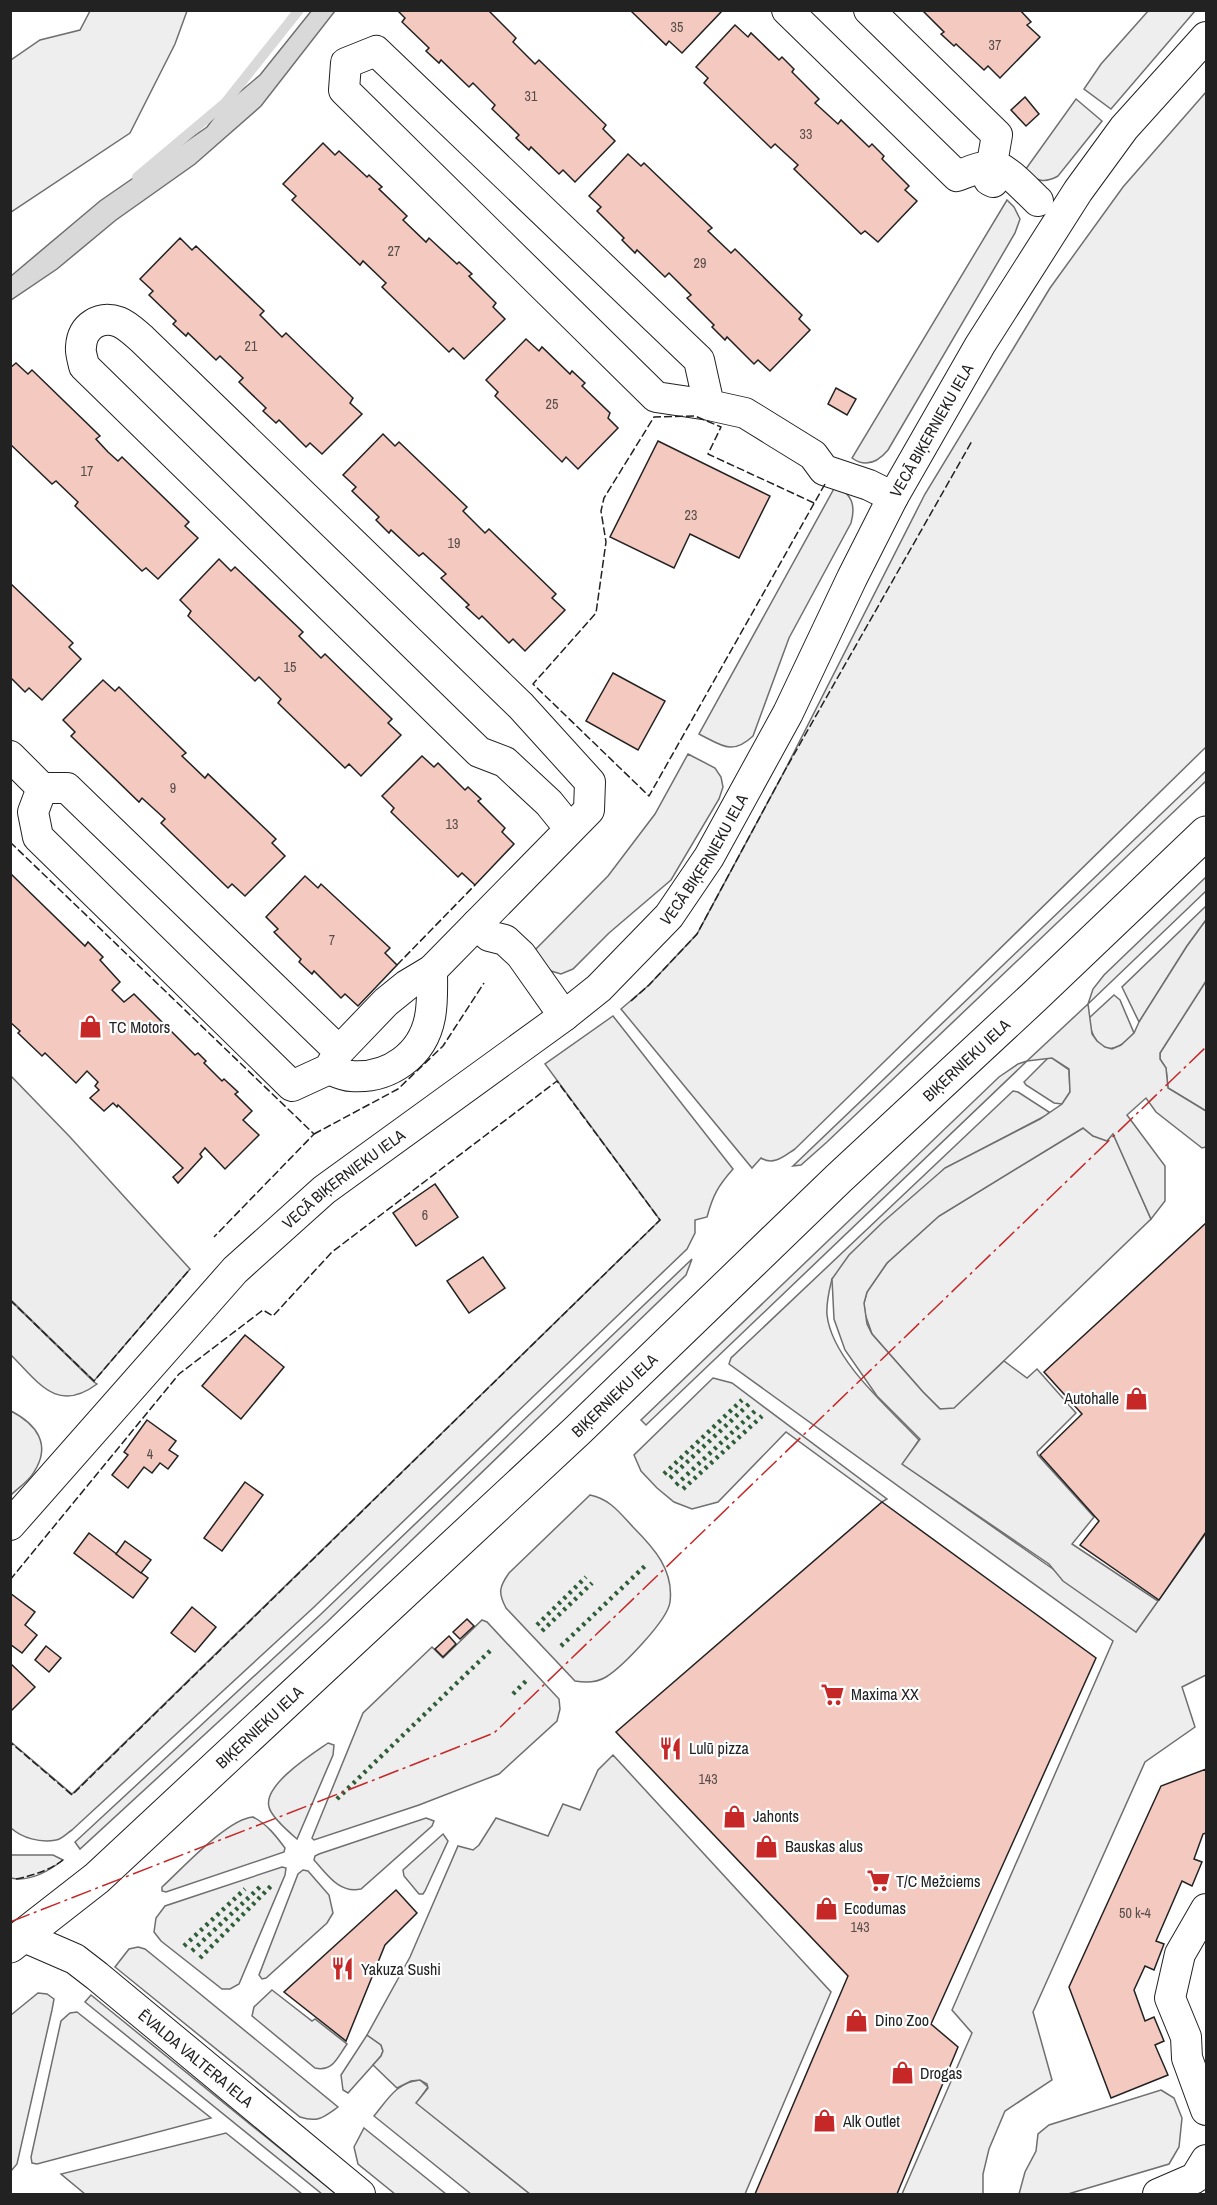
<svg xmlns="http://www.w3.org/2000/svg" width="1217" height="2205" font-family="'Archivo Narrow',sans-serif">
  <rect width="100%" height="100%" fill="#fff"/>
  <g fill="#eee" stroke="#6f6f6f" stroke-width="1.5">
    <path d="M1149,10L1195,11L1111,109L1084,89L1101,64Z"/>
    <path d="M90,11H187L175,44L130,133L11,212V60L40,40L80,30Z"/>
    <path d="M1206,92V747L795,1149C784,1156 774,1166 761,1158L752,1168L621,1009L649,985L697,934L784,772L925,494L1050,288L1123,187Z"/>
    <path d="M1076,99L1102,121L1058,176C1044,184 1037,180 1023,173Z"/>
    <path d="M1007,200L1014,207L1020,219L1015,233L888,450C878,462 866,468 852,458Z"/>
    <path d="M836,485C852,495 856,505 851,523L789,638L753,736C732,756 721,745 699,734Z"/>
    <path d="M688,754L715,768L721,777L723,787L719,799L671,880L609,933L573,969L561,974L551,971L532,953L608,876L655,814Z"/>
    <path d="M1206,771V781L827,1142L801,1165L793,1166Z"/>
    <path d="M1206,877V891L1088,1004L1093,989L1104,975Z"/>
    <path d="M1206,906V920L1187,946L1139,1022L1122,987Z"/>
    <path d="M1206,981V1111L1168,1088L1166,1068L1160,1059V1053Z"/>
    <path d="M1114,995L1120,1000L1134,1033C1130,1038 1125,1043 1119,1046C1100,1056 1090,1033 1089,1018Z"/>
    <path d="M613,1016L733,1169C718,1186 713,1195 707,1217L695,1220V1233L687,1249L313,1608L72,1830C67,1833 62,1839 56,1840C40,1843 22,1838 11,1828V1742L72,1794L660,1220L545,1064Z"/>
    <path d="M1048,1058H1052L1069,1070L1070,1092L1062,1104L1054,1103L1026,1085L1024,1082Z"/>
    <path d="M1027,1061L646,1425L641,1420L999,1077L1018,1064Z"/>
    <path d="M1013,1091L1018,1092L1049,1112L1047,1115L945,1168L832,1279C829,1291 826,1302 827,1315C832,1360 889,1408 919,1440L903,1464L1053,1569L1136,1632L1206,1533V1675L1182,1687L1195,1727L1145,1762L1033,2012L1052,2080L1005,2111L989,2149L983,2174V2194H902L972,2033L952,2010L1113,1641L729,1364L731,1358Z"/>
    <path d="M1083,1128L1093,1136L1113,1133L1151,1219L954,1409H940L923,1392L872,1334L865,1314L864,1303L867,1292L887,1263L939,1216Z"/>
    <path d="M692,1259L686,1275L327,1622L80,1849L75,1842L320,1615Z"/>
    <path d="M10,1300L94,1382L97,1384C57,1414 38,1382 11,1355Z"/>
    <path d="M713,1378L732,1383L887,1499L882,1502L786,1432L718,1502L692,1509L674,1502L657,1488L641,1471L634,1455Z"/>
    <path d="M11,1411C36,1424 52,1444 34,1472C29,1481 18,1488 11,1495Z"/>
    <path d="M590,1495C610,1499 620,1513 633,1527C654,1548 674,1570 670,1602C668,1620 622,1667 606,1677C596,1683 586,1683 575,1681L506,1608C498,1593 499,1587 509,1573Z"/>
    <path d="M482,1620L487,1622L559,1699L560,1709L557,1721L499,1774L419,1805L314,1840L312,1838L363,1713L432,1647L443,1658Z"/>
    <path d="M328,1743L334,1745L333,1755L297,1839C290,1833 271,1816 269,1807C263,1785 312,1754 328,1743Z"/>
    <path d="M253,1817C267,1824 276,1836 285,1848L284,1852L166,1892L162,1891V1887C182,1869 227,1819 253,1817Z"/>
    <path d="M426,1818L434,1821L432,1826L361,1889C339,1894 327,1874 314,1860L315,1856L319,1854Z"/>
    <path d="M443,1834L448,1841L425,1891L423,1894H419L404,1876L403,1870Z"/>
    <path d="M10,1855H53L63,1860C49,1871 29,1882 11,1878Z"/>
    <path d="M282,1867L286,1868L285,1875L239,1984L230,1989H222L161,1941L154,1932L156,1918L165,1906Z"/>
    <path d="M303,1870L308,1871L329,1895L333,1913L327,1923L266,1978L262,1979L259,1975L298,1874Z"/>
    <path d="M138,1947L145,1949L166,1966L338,2107C324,2117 318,2123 300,2117L115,1967L129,1949Z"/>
    <path d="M272,1990L312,2021L315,2019L347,2044C337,2058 333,2072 315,2068L252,2016L254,2007Z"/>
    <path d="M38,1993L47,1994L54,1999L52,2010L17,2164L11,2171V2015Z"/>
    <path d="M91,1995L336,2194H322L85,2002Z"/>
    <path d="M77,2012L211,2118L37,2164L32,2163L31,2157L61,2021L70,2013Z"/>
    <path d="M367,2035L381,2045L383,2051L381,2056L348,2093L343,2090L341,2075Z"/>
    <path d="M420,2080L428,2087L417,2103L530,2194H471L374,2116C388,2099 397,2082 420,2080Z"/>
    <path d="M1161,2090L1174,2098L1182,2118L1179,2147L1169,2164L1068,2194H1019L1025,2172L1036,2151L1038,2134L1049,2125Z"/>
    <path d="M364,2128L446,2194H395L358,2164L354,2147Z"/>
    <path d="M226,2133L302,2194H85L61,2174Z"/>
  </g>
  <g fill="#ededed" stroke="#6f6f6f" stroke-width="1.5">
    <path d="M1206,920V981L1160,1053V1059L1166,1068L1168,1088L1206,1111V1147L1202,1148L1156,1112L1146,1098L1127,1115L1165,1166V1201L1151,1219L1113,1134L1107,1141L1093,1136L1083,1128L939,1216L887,1263L867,1292L864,1303L867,1324L872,1334L923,1392L940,1409L954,1408L1004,1361L1027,1378L1037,1369L1076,1413L1037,1452L1038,1455L1094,1517L1072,1544L1158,1601L1136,1632L1063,1581L1049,1564L902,1464L920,1439L877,1396L845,1350L834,1319L832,1279L849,1255L883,1222L945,1168L1040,1119L1062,1104L1070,1092L1069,1069L1052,1058L1027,1061L1088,1004L1092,1034L1097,1041L1105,1047L1112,1049L1121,1045L1134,1033L1139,1022L1187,946Z"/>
    <path d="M11,1076L70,1137L190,1269L94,1381L11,1300Z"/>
    <path d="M613,1755L831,1992L745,2194H530L416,2103L428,2088L427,2084L420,2080L411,2081L397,2088L373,2065L381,2056L383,2051L381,2045L367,2035L410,1957L458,1846L473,1850L479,1845L496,1818L548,1836L563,1804L580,1810L598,1770Z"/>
  </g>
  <path fill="#d9d9d9" stroke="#6f6f6f" stroke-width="1.5" d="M312,10L335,11L261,106L195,164L116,220L57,269L11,300V276L100,201L207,127L222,107L260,75Z"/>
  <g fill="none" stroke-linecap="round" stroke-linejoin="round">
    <path stroke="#d9d9d9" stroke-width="10" d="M137,177L225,103L299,10"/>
  </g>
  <g fill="#f3c9c0" stroke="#222" stroke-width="1.5">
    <path d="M397,10H488L516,38L513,42L535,64L539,60L606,125L603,129L615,141L575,182L563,170L559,174L531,147L529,150L516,138L519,135L492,109L495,105L473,83L469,87L441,60L439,63L426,51L429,48L402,22L405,18Z"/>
    <path d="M630,10H720L721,12L682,53L669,41L666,45Z"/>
    <path d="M922,10H1020L1031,22L1027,25L1040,37L1000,78L988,66L984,70L956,44L954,46L941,34L944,32Z"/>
    <path d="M735,25L748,37L751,33L779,60L782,57L794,69L792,72L819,99L815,103L838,124L841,120L869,147L872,144L884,156L882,159L909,186L905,190L917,201L878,242L865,231L861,234L794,169L798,165L775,144L771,148L704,83L708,78L696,67Z"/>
    <path d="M1025,97L1039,114L1026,126L1011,110Z"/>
    <path d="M323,143L335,155L339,151L367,177L369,175L382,187L379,189L407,216L403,220L426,242L429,238L457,264L459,262L472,274L469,276L496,303L493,307L505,319L464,359L453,348L449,352L382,287L386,283L363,261L360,265L292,200L296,196L283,184Z"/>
    <path d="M628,154L641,166L644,163L712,228L708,231L731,253L735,249L802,315L799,319L810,330L770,371L758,360L754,364L727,337L725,340L712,327L714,325L687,298L691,295L669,273L665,277L637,250L635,253L622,240L624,238L597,211L601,207L589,196Z"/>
    <path d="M180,238L192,250L196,246L264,311L260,315L282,337L286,333L353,398L350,403L362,414L322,454L310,443L306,447L279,420L276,423L263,411L266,408L239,382L243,378L220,356L216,360L188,333L186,336L173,324L176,321L149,295L153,291L140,279Z"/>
    <path d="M526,339L539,351L542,347L570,374L572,371L585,383L582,386L610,413L608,418L618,428L578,469L566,457L562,462L495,396L498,392L486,380Z"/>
    <path d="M16,363L28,374L32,370L100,436L96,439L108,452L118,461L122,457L189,522L185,526L198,538L158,579L146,568L142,571L75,506L78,502L56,481L52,484L10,444V368Z"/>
    <path d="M836,388L856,399L847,415L828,404Z"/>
    <path d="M383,434L395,446L399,442L467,507L463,511L485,533L489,529L556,594L552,598L565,610L525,651L513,639L509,643L482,616L479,619L466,607L469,605L441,578L446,574L423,553L419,556L391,530L389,533L376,520L379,517L352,491L356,487L343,475Z"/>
    <path d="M658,441L770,496L739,558L690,534L674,568L610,537Z"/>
    <path d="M219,559L231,571L235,567L303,632L299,636L321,658L325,654L392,719L388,723L401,735L361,776L349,764L345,768L278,703L281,699L259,677L255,681L188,616L191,611L180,600Z"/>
    <path d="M10,583L73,643L69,647L81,659L42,700L29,688L25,692L10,677Z"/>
    <path d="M613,673L665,701L638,750L586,721Z"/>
    <path d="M103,680L115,691L119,687L186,753L182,756L205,778L208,774L276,839L272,843L285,856L245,896L232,884L228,888L161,823L165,819L142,798L139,802L71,736L75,732L63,720Z"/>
    <path d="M422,756L434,767L438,763L465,790L468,787L481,799L478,801L505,828L502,832L514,844L475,885L462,873L458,877L391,812L394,808L382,796Z"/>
    <path d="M10,873L85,946L88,942L103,957L100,960L120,982L112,990L124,1002L134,994L195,1055L198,1053L206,1061L204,1063L222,1081L224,1079L238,1092L235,1094L252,1111L243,1120L259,1135L225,1169L205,1148L200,1154L202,1157L178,1183L173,1177L183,1168L118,1105L117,1107L113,1103L104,1111L90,1098L99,1090L95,1086L98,1082L87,1071L76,1083L45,1053L42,1056L18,1033L20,1031L10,1022Z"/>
    <path d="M305,876L318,888L321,884L390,948L385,953L397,965L358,1006L345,994L341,998L314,971L312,974L299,962L301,959L274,932L278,929L266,917Z"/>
    <path d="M435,1184L458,1217L416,1246L393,1213Z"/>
    <path d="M1206,1223V1532L1159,1600L1080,1545L1099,1521L1040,1455L1082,1414L1044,1372Z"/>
    <path d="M483,1257L505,1288L469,1313L447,1281Z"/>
    <path d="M245,1335L284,1367L241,1419L202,1386Z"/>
    <path d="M147,1420L176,1441L169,1450L178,1456L168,1469L160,1463L152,1473L144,1467L128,1488L112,1475L128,1455L124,1452Z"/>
    <path d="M245,1482L263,1495L222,1551L204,1538Z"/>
    <path d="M882,1502L1096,1658L931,2024L958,2047L897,2194H755L848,1976L616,1732Z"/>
    <path d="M89,1533L148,1578L133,1598L74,1553Z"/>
    <path d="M125,1541L151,1560L141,1573L116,1554Z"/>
    <path d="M10,1593L35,1612L25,1625L37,1635L22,1653L10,1644Z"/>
    <path d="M192,1607L216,1627L195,1652L171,1633Z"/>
    <path d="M467,1619L474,1626L460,1639L453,1632Z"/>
    <path d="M449,1636L456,1644L443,1657L435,1649Z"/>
    <path d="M46,1646L61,1658L49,1672L35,1660Z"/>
    <path d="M10,1663L35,1687L10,1712Z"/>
    <path d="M1206,1769V1833L1203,1834L1194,1859L1202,1862L1192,1886L1182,1881L1156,1941L1164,1944L1154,1970L1145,1966L1134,1990L1145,2021L1154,2017L1164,2041L1155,2045L1168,2075L1111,2098L1069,1987L1161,1786Z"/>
    <path d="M396,1890L417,1913L385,1945L346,2041L284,1992Z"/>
  </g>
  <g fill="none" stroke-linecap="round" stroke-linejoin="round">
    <defs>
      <g id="street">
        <path d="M787,10L957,176C968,172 983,165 994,166C1006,167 1028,192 1038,201"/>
        <path d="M869,10L997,135L989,180L993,182"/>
        <path d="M709,405L699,360L376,51L346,63L344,90L656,397L709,405L745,413L813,455L824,470L869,485L893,497"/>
        <path d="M10,756L42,788"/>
        <path d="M477,924L489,936L505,940L521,955L564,1016"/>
        <path d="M339,1051L67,788H42L33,812L38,837L292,1086L329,1069L339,1051L386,1002L407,985L432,970L589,810L590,782L521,706L142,339C135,333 127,325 119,322C100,315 82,326 81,347C80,352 83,360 84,366L479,752L505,762L549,803L570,829"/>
        <path d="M329,1069C336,1072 344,1076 351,1076C389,1079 423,1055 430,1017C433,1002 432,986 432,970"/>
        <path id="s1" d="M10,1525L235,1270L324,1190L564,1016L599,988L669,916L709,857L788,713L852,578L893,497L980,345L1078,191L1124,128L1206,37"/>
        <path d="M1206,1909L1180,1954L1170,1998L1186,2037L1187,2058L1206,2110"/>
        <path id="s2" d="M22,1936L75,1959L97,1976L360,2194"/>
        <path d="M1158,2194L1195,2178L1206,2160"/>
      </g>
      <g id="secondary">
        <path id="s3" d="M10,1946L97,1878L578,1430L838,1179L1035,996L1206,833"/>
      </g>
    </defs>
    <use href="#street" stroke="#222" stroke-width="32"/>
    <use href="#secondary" stroke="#222" stroke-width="35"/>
    <use href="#street" stroke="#fff" stroke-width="30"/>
    <use href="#secondary" stroke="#fff" stroke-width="33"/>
    <g stroke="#2f5e38" stroke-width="4.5" stroke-dasharray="3 4.5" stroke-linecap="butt">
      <path d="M664,1474L742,1400"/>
      <path d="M670,1478L749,1404"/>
      <path d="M676,1485L755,1411"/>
      <path d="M683,1489L762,1416"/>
      <path d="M537,1625L586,1577"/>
      <path d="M542,1631L592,1583"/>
      <path d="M561,1646L647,1564"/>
      <path d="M513,1694L527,1680"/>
      <path d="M337,1799L492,1649"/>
      <path d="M184,1946L245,1889"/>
      <path d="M192,1951L262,1885"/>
      <path d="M200,1958L273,1884"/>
    </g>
    <g stroke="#222" stroke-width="1.5" stroke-dasharray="8 3" stroke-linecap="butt">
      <path d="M814,503L708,454L721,427L695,416L654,417L604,498L601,511L606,542L596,613L533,684L649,796L825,484"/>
      <path d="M10,842L314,1134L214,1237"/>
      <path d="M397,965L475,885"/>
      <path d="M631,1001L649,985L697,934L784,772L972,441"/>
      <path d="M314,1134L398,1089L443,1046L484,983"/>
      <path d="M10,1300L94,1381L190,1269"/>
      <path d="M10,1580L179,1374L263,1310L273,1316L332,1252L557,1081L660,1220L72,1795L10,1742"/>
      <path d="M16,1879C34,1875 48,1871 63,1860"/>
    </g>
    <path stroke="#c62828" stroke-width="1.5" stroke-dasharray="21 4.5 3 4.5" stroke-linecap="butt" d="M10,1922L494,1733L1206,1047"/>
  </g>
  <defs>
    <symbol id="shop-bare" viewBox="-9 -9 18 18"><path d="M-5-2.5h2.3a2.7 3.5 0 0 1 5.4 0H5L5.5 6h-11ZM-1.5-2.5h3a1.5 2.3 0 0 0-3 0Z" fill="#c62828" stroke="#fff" stroke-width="2.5" paint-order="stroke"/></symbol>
    <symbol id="supermarket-bare" viewBox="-9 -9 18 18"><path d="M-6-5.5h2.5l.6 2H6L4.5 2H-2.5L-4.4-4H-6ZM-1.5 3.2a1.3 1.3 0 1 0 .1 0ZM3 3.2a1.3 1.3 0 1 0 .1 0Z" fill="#c62828" stroke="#fff" stroke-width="2.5" paint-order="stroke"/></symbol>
    <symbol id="restaurant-bare" viewBox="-9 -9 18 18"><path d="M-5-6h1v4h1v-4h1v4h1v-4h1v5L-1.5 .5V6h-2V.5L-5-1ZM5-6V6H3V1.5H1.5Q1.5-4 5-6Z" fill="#c62828" stroke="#fff" stroke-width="2.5" paint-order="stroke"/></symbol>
  </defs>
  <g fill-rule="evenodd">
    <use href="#shop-bare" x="74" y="1010" width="33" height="33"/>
    <use href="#shop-bare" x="1120" y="1382" width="33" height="33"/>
    <use href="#supermarket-bare" x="816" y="1678" width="33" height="33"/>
    <use href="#restaurant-bare" x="654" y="1732" width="33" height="33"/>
    <use href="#shop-bare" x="718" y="1800" width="33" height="33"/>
    <use href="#shop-bare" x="750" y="1830" width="33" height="33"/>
    <use href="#supermarket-bare" x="862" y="1864" width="33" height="33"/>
    <use href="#shop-bare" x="810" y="1892" width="33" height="33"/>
    <use href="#restaurant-bare" x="326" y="1952" width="33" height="33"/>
    <use href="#shop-bare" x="840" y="2004" width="33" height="33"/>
    <use href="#shop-bare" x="886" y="2056" width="33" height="33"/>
    <use href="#shop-bare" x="808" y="2104" width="33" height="33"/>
  </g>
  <g text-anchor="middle" stroke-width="4.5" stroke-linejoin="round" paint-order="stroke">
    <g font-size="14" fill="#564c4a">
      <text x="677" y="32">35</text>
      <text x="995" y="50">37</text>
      <text x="531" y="101">31</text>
      <text x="806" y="139">33</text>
      <text x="394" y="256">27</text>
      <text x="700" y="268">29</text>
      <text x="251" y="351">21</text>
      <text x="552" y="409">25</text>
      <text x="87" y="476">17</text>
      <text x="691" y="520">23</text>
      <text x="454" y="548">19</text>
      <text x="290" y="672">15</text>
      <text x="173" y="793">9</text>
      <text x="452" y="829">13</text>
      <text x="332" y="945">7</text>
      <text x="425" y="1220">6</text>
      <text x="150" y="1459">4</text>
      <text x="708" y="1784">143</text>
      <text x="1135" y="1918">50 k-4</text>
      <text x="860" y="1932">143</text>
    </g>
    <g font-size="16" fill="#222" stroke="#fff">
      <text dy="6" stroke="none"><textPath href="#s1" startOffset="1454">VECĀ BIĶERNIEKU IELA</textPath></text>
      <text dy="6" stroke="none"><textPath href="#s1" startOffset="968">VECĀ BIĶERNIEKU IELA</textPath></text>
      <text dy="6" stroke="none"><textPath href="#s3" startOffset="1304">BIĶERNIEKU IELA</textPath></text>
      <text dy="6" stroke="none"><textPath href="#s1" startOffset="482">VECĀ BIĶERNIEKU IELA</textPath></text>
      <text dy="6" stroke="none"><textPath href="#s3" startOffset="818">BIĶERNIEKU IELA</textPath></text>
      <text dy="6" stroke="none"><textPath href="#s3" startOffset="332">BIĶERNIEKU IELA</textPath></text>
      <text dy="6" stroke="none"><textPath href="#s2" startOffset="214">ĒVALDA VALTERA IELA</textPath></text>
    </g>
    <g font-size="16" fill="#222" stroke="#fff" text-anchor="start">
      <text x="109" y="1033">TC Motors</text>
      <text x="1119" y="1404" text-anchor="end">Autohalle</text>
      <text x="851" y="1700">Maxima XX</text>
      <text x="689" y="1754">Lulū pizza</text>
      <text x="753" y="1822">Jahonts</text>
      <text x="785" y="1852">Bauskas alus</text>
      <text x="896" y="1887">T/C Mežciems</text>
      <text x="844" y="1914">Ecodumas</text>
      <text x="361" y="1975">Yakuza Sushi</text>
      <text x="875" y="2026">Dino Zoo</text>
      <text x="920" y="2079">Drogas</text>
      <text x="843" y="2127">Alk Outlet</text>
    </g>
  </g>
  <rect width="1217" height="2205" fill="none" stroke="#222222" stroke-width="24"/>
</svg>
